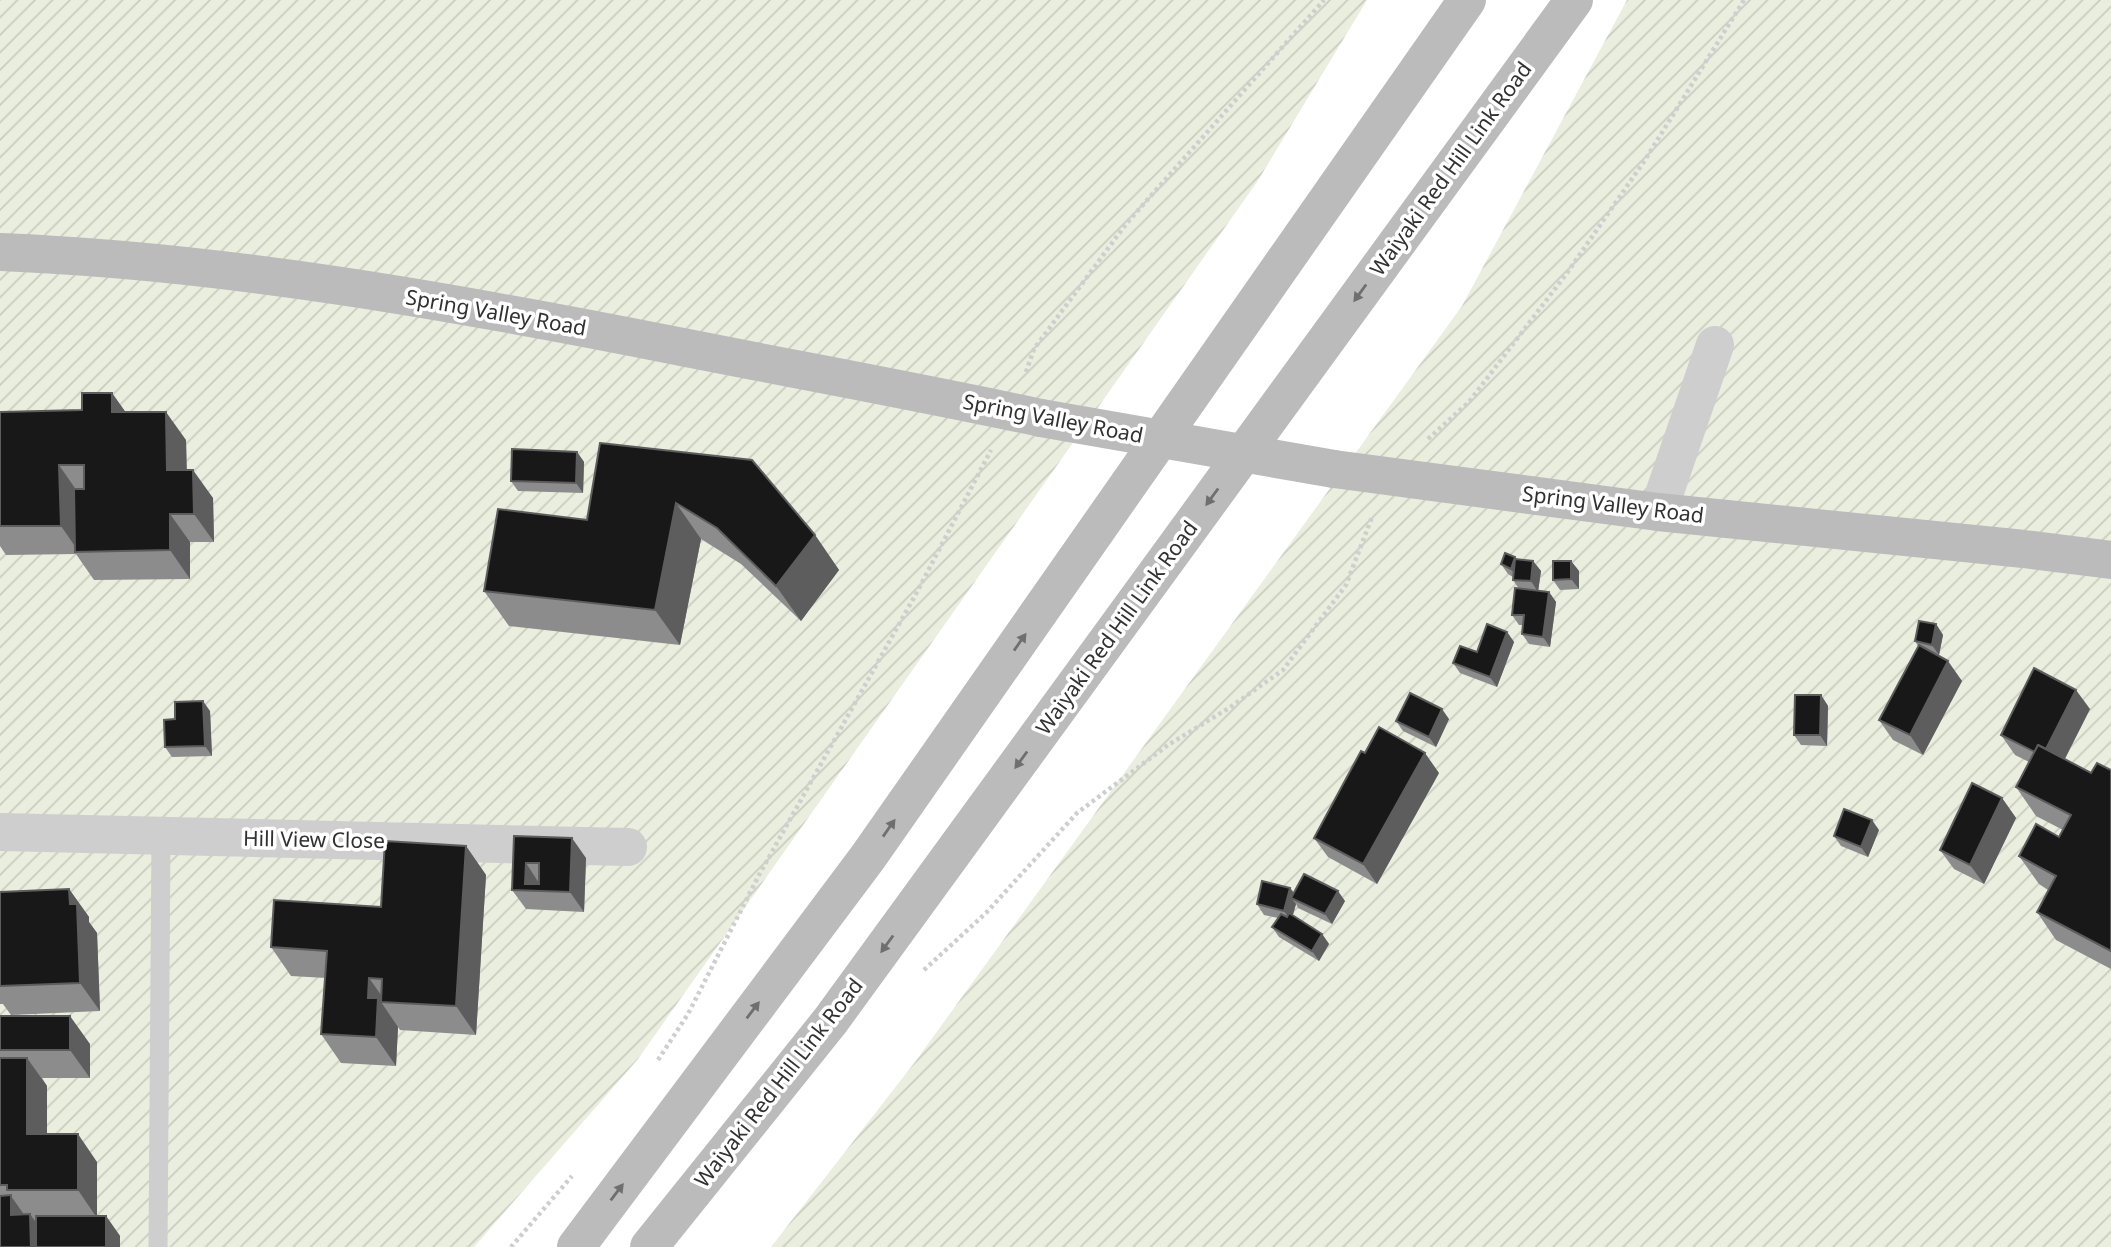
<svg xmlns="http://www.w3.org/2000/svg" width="2111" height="1247" font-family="'Noto Sans',sans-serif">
  <defs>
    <pattern id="garden-furrows" width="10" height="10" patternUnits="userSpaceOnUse" patternTransform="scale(1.75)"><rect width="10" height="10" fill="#e9eede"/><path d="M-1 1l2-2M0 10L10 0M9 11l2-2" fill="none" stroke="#c8cdbf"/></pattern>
  </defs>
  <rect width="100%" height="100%" fill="#fff"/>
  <g fill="url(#garden-furrows)">
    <path d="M0,0H1367L1257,182L638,1059L474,1247H0Z"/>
    <path d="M1627,0H2111V1247H771L915,1062L1462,306Z"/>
  </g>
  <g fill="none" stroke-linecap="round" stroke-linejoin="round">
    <g stroke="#cecece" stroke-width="4.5" stroke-dasharray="3.5 3.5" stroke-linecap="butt">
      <path d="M1026,372L1034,349L1126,224L1324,0"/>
      <path d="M1428,439L1469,402L1567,273L1645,160L1744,0"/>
      <path d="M924,970L986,913L1077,813L1168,745L1229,708L1283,670L1346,585L1372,517"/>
      <path d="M658,1060L688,1014L759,875L917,592L991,450"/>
      <path d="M511,1247L572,1176"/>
    </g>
    <path stroke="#cecece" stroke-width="19" d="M158,1247L161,836"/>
    <g stroke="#cecece" stroke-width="38">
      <path d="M1658,512L1715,345"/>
      <path d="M0,832L628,847"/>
    </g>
    <g stroke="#bbb" stroke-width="38">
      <path d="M0,252C226,261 455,302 677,346C798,370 920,392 1041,418"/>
      <path d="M1334,469L1658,512L2024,549L2111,560"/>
      <path d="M576,1247L868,857L1467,0"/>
      <path d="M649,1247L831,1020L1574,0"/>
    </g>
    <path stroke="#bbb" stroke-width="38" d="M1041,418L1334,469"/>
  </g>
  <g fill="#8c8c8c">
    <path d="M112,393L125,412L186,440L187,470L213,498L214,542H190V579L94,580L76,554L6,555L0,546V412L82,410Z"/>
    <path d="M600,443L815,535L839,570L801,621L741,564L701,539L680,645L509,626L484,591L587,520Z"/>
    <path d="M577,452L584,462L583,493L518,491L511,481Z"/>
    <path d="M1515,557L1516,559L1533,561L1541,571L1538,591L1549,592L1556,602L1550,647L1529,644L1522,634L1523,625H1519L1512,615L1519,589L1513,580V577L1508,574L1501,564Z"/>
    <path d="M1571,561L1579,571V589L1560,590L1553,580Z"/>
    <path d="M1936,624L1943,635L1939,655L1936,654L1962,681L1923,755L1893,740L1879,720L1918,646L1915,641Z"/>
    <path d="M1507,632L1514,642L1497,687L1460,673L1453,663L1477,652Z"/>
    <path d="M1821,695L1828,706L1827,746L1801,745L1794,735Z"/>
    <path d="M2090,709L2065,759L2091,773L2111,770V969L2056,940L2037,912L2048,890L2039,884L2019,856L2059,837L2063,830L2036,816L2016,787L2029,762L2015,755L2001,735Z"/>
    <path d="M210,711L212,756L172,757L165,747L175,719Z"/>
    <path d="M1449,719L1436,747L1403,731L1396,721Z"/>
    <path d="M1439,773L1377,884L1328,857L1314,838Z"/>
    <path d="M2002,798L2016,818L1984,884L1954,869L1940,850Z"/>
    <path d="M1879,830L1868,857L1841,846L1834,836Z"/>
    <path d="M514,836L586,858L584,912L526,909L512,890Z"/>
    <path d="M466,846L486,875L476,1035L400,1030L398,1027L396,1066L341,1063L321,1034L326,978L291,976L271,947L381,907Z"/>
    <path d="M1290,888L1294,893L1345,901L1332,924L1298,908L1296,904L1293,915L1322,934L1329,944L1319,961L1279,937L1272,927L1278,918L1264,915L1257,904Z"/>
    <path d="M69,889L89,917V922L97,933L100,1011L11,1015L3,1004H0V892Z"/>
    <path d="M0,1016L90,1044V1078H42L47,1086V1134L97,1162V1216H106L120,1236V1247H0Z"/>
  </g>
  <g fill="#5d5d5d">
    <path d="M112,393L132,421L112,412Z"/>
    <path d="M166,412L186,440L187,499L167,470Z"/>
    <path d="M577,452L584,462L583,493L576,483Z"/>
    <path d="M59,465L79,494V552L61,526Z"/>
    <path d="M193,470L213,498L214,542L194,514Z"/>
    <path d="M676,503L701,539L680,645L655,610Z"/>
    <path d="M170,514L190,542V579L170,550Z"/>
    <path d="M815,535L839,570L801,621L776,586Z"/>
    <path d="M1515,557L1522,567L1518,579L1511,569Z"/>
    <path d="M1533,561L1541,571L1538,592L1531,581Z"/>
    <path d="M1571,561L1579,571V589L1571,579Z"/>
    <path d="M1549,592L1556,602L1550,647L1543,637Z"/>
    <path d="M1936,624L1943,635L1939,655L1932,645Z"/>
    <path d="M1507,632L1514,642L1497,687L1490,677Z"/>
    <path d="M1948,661L1962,681L1923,755L1910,735Z"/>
    <path d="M2076,690L2090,709L2056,776L2043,756Z"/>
    <path d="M1821,695L1828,706L1827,746L1820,735Z"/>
    <path d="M203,701L210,711L212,756L205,746Z"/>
    <path d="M1442,709L1449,719L1436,747L1429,737Z"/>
    <path d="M1425,753L1439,773L1377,884L1363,864Z"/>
    <path d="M2002,798L2016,818L1984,884L1970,865Z"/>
    <path d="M1872,820L1879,830L1868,857L1861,847Z"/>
    <path d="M572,838L586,858L584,912L570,892Z"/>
    <path d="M466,846L486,875L476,1035L456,1006Z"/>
    <path d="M526,863L539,883V891L525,884Z"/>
    <path d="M1290,888L1298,898H1291L1296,904L1291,921L1284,911Z"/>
    <path d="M69,889L89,917V922L97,933L100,1011L80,983L70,904Z"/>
    <path d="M1338,891L1345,901L1332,924L1325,914Z"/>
    <path d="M1322,934L1329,944L1319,961L1312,951Z"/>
    <path d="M369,978L386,1002H381L398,1027L396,1066L376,1037L368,998Z"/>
    <path d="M70,1016L90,1044V1078L70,1050Z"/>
    <path d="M27,1058L47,1086V1162L27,1134Z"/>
    <path d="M78,1134L97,1162V1218L78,1190Z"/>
    <path d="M11,1196L25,1216L11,1215Z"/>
    <path d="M30,1214L44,1234L45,1247H31Z"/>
    <path d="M106,1216L120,1236V1247H106Z"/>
  </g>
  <g fill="#181818" stroke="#5d5d5d" stroke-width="2" fill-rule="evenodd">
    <path d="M82,393H112V412H166L167,470H193L194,514H170V550L75,552L74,489H84V465H59L61,526H0V412L82,410Z"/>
    <path d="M600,443L752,460L815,535L776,586L717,528L676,503L655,610L484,591L498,509L587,520Z"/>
    <path d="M512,449L577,452L576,483L511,481Z"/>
    <path d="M1505,553L1515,557L1511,569L1501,564Z"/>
    <path d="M1515,559L1533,561L1531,581L1513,580Z"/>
    <path d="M1553,561H1571V579L1553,580Z"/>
    <path d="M1515,588L1549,592L1543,637L1522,634L1524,615H1512Z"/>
    <path d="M1919,621L1936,624L1932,645L1915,641Z"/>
    <path d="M1487,624L1507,632L1490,677L1453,663L1460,646L1477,652Z"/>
    <path d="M1919,645L1948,661L1910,735L1879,720Z"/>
    <path d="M2034,668L2076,690L2046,749L2038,745L2035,752L2001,735Z"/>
    <path d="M1410,693L1442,709L1429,737L1396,721Z"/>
    <path d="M1795,695H1821L1820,735H1794Z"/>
    <path d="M203,701L205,746L165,747L164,720L175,719V702Z"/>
    <path d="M1379,727L1425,753L1363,864L1314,838L1361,751L1365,753Z"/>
    <path d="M2038,745L2091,773L2097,763L2111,770V951L2037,912L2056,876L2019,856L2036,824L2059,837L2071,815L2016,787Z"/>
    <path d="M1972,783L2002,798L1970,865L1940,850Z"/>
    <path d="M1844,809L1872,820L1861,847L1834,836Z"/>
    <path d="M514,836L572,838L570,892L512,890ZM526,863H539V884H525Z"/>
    <path d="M385,841L466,846L456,1006L381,1002L382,979L369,978L368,998H378L376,1037L321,1034L327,951L271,947L274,900L381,907Z"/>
    <path d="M1304,874L1338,891L1325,914L1291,898Z"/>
    <path d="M1262,881L1290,888L1284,911L1257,904Z"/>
    <path d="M69,889L70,904H77L80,983L0,986V892Z"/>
    <path d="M1289,913L1322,934L1312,951L1272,927L1281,914L1287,917Z"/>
    <rect x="0" y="1016" width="70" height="34"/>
    <path d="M0,1058H27V1134H78V1190H7V1185H0Z"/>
    <path d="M11,1195V1215L30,1214L31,1247H0V1196Z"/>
    <rect x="36" y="1216" width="70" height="31"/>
  </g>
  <defs><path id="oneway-solid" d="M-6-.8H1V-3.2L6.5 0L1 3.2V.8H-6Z" transform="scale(1.75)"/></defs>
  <g fill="#6f6f6f">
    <use href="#oneway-solid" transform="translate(1360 293) rotate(126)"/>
    <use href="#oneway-solid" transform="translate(1212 497) rotate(126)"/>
    <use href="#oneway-solid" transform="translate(1020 642) rotate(-55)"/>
    <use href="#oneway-solid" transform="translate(1021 760) rotate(126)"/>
    <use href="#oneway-solid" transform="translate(889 828) rotate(-55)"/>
    <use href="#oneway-solid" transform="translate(887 944) rotate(126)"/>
    <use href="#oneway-solid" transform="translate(753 1010) rotate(-53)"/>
    <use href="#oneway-solid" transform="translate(617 1192) rotate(-53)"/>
  </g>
  <g text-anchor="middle" stroke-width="7" stroke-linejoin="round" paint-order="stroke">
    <g font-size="21" fill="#313131" stroke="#fff">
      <text transform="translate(1451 169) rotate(-54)" y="7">Waiyaki Red Hill Link Road</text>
      <text transform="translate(496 313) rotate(10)" y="7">Spring Valley Road</text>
      <text transform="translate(1053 419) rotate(11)" y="7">Spring Valley Road</text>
      <text transform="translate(1613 505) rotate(7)" y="7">Spring Valley Road</text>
      <text transform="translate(1117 628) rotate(-54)" y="7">Waiyaki Red Hill Link Road</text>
      <text transform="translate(314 840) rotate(1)" y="7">Hill View Close</text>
      <text transform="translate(779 1083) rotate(-52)" y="7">Waiyaki Red Hill Link Road</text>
    </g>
  </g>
</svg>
